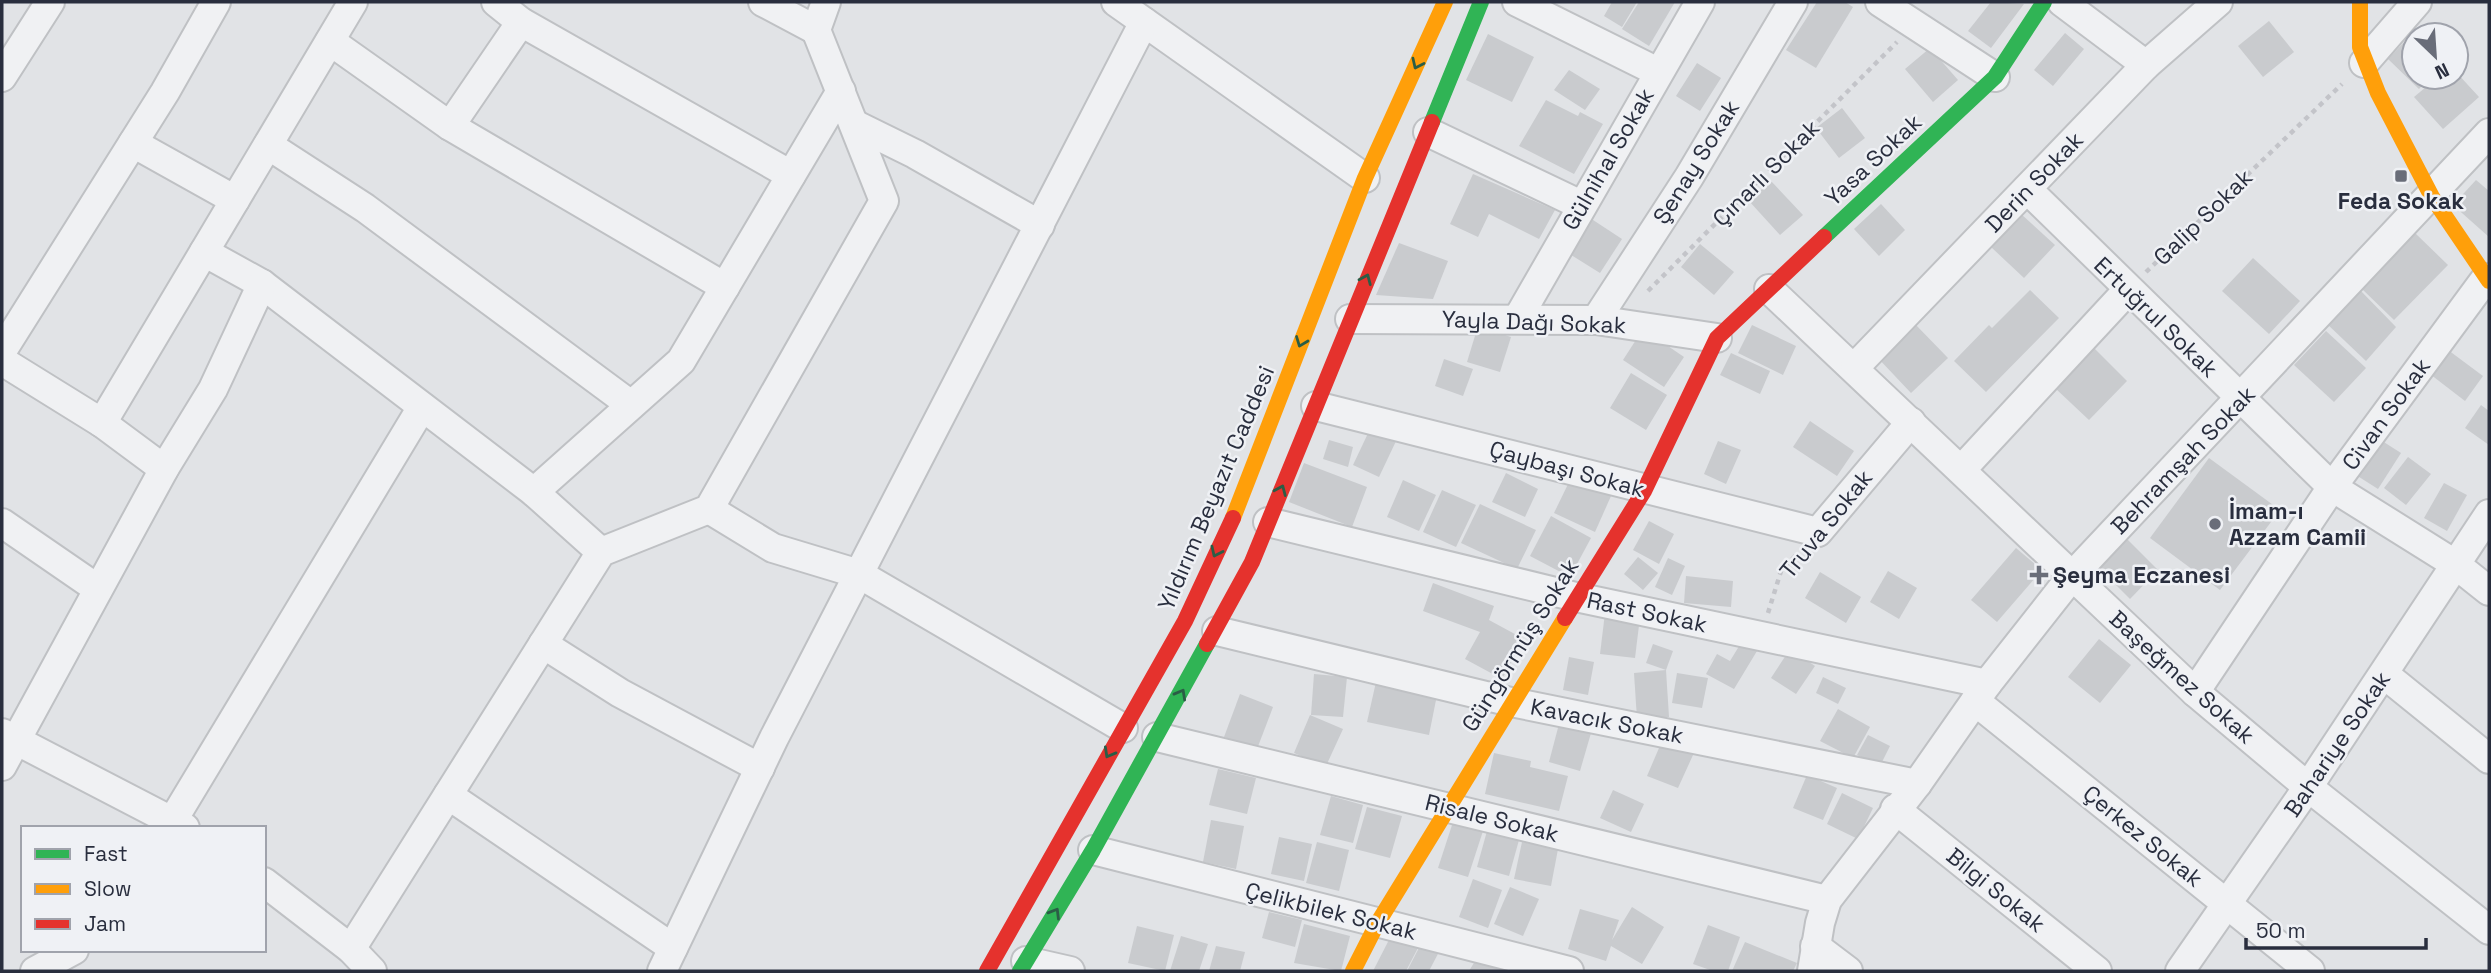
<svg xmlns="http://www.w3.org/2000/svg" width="2491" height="973" font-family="'Space Grotesk',sans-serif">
  <rect width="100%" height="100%" fill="#e1e3e6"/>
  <g fill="#c9cbce">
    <path d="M1612,2H1637L1622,27L1604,16Z"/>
    <path d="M1639,2H1675L1649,46L1622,29Z"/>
    <path d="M1817,2H1845L1853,7L1816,68L1786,50Z"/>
    <path d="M1991,2L2024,4L1991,48L1968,31Z"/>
    <path d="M2269,21L2294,52L2263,77L2238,46Z"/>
    <path d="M2065,33L2084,49L2053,86L2034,70Z"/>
    <path d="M1488,34L1534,57L1512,102L1466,80Z"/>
    <path d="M2411,35L2414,39V77H2430L2419,89L2388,59Z"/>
    <path d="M1930,48L1958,80L1933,102L1905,69Z"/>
    <path d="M1697,63L1721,78L1700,111L1676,96Z"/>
    <path d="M1569,70L1600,89L1585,110L1554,90Z"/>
    <path d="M2456,72L2479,97L2443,129L2414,97L2438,77H2456Z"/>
    <path d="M1546,100L1578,116L1580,112L1603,124L1574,174L1519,146Z"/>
    <path d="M1842,108L1865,138L1839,158L1816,128Z"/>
    <path d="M1473,174L1555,210L1539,239L1489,214L1478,237L1450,224Z"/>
    <path d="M2476,180L2489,191V237L2453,205Z"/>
    <path d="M1771,181L1803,215L1780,235L1749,201Z"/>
    <path d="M1881,204L1905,230L1879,256L1854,229Z"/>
    <path d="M2021,214L2055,245L2024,278L1991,247Z"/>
    <path d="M1590,218L1622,239L1600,273L1568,253Z"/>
    <path d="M2415,233L2448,265L2394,320L2361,288Z"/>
    <path d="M1399,243L1448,261L1433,299L1376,295Z"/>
    <path d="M1700,244L1734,272L1714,295L1681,267Z"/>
    <path d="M2253,258L2300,301L2269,334L2222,291Z"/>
    <path d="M2358,288L2396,327L2366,361L2325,322Z"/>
    <path d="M2030,290L2059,318L1986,392L1954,361L1989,325L1992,328Z"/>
    <path d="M1914,323L1948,358L1911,393L1877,357Z"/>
    <path d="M1752,325L1796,346L1783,375L1738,353Z"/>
    <path d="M1478,326L1511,337L1500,372L1467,362Z"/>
    <path d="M1643,329L1684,357L1664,387L1623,360Z"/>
    <path d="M2326,331L2366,368L2334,402L2294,365Z"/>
    <path d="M2444,347L2483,376L2465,401L2426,371Z"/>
    <path d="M2094,348L2127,381L2089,420L2055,388Z"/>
    <path d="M1731,353L1770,371L1760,394L1720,375Z"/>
    <path d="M1444,359L1473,369L1463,396L1435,386Z"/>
    <path d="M1631,373L1667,395L1646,430L1610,408Z"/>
    <path d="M2481,405L2489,411V445L2465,428Z"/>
    <path d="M1810,421L1854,451L1837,476L1793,447Z"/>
    <path d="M1371,427L1397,439L1379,477L1353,465Z"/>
    <path d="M2379,439L2401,453L2378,489L2356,475Z"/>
    <path d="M1329,440L1353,447L1348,467L1323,459Z"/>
    <path d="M1718,441L1741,450L1726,484L1704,474Z"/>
    <path d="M2408,457L2431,474L2406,505L2384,488Z"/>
    <path d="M2209,458L2280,510L2220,590L2150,538Z"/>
    <path d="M1304,463L1367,487L1352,527L1289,502Z"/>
    <path d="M1506,473L1538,489L1525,517L1492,502Z"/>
    <path d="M1571,478L1611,496L1595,532L1554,513Z"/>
    <path d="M1403,480L1436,495L1419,531L1387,517Z"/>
    <path d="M2444,483L2467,495L2447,531L2424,518Z"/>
    <path d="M1442,490L1476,505L1456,547L1423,532Z"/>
    <path d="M1480,504L1536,530L1517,569L1461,543Z"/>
    <path d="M1551,516L1591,538L1570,577L1530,556Z"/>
    <path d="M1649,521L1674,534L1659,564L1633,550Z"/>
    <path d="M2125,537L2158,570L2130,599L2096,565Z"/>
    <path d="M2016,548L2042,570L1997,622L1971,600Z"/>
    <path d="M1638,557L1658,573L1643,590L1624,574Z"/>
    <path d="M1668,558L1685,566L1672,595L1655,587Z"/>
    <path d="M1888,571L1917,588L1899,619L1870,602Z"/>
    <path d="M1820,572L1861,597L1846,623L1805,598Z"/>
    <path d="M1686,576L1733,581L1731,607L1684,603Z"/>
    <path d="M1433,583L1494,606L1489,620L1524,639L1502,679L1465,659L1480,632L1423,611Z"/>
    <path d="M1605,613L1640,617L1635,658L1600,654Z"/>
    <path d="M2099,639L2131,665L2100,703L2068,677Z"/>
    <path d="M1741,643L1757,651L1734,689L1706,674L1717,654L1730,661Z"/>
    <path d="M1653,644L1673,651L1666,670L1646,663Z"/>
    <path d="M1790,649L1815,666L1796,694L1771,678Z"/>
    <path d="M1569,657L1594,662L1588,695L1563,690Z"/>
    <path d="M1666,670L1669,717L1637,719L1634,673Z"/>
    <path d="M1677,673L1708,678L1702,708L1672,703Z"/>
    <path d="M1314,674L1347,677L1343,717L1311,715Z"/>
    <path d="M1823,677L1846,688L1838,704L1816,693Z"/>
    <path d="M1376,682L1437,695L1429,735L1367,722Z"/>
    <path d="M1240,694L1273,707L1257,749L1224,737Z"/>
    <path d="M1838,709L1870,727L1853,758L1820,741Z"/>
    <path d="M1310,715L1343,729L1326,766L1294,753Z"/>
    <path d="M1559,724L1591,733L1580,771L1549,762Z"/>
    <path d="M1868,735L1890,746L1880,766L1857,755Z"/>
    <path d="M1662,741L1693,755L1678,788L1647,776Z"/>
    <path d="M1494,753L1531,761L1530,767L1568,776L1559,811L1485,794Z"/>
    <path d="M1218,769L1256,778L1247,814L1209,805Z"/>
    <path d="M1807,775L1837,788L1823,820L1793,808Z"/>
    <path d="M1613,790L1644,804L1631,832L1600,818Z"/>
    <path d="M1842,793L1873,808L1858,839L1827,824Z"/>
    <path d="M1331,796L1363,805L1353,843L1320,835Z"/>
    <path d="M1367,807L1402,816L1390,858L1355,849Z"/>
    <path d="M1211,820L1244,826L1236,869L1203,862Z"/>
    <path d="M1453,822L1483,831L1468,877L1438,868Z"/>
    <path d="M1487,831L1519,840L1509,876L1477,867Z"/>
    <path d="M1279,837L1312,844L1304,881L1271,874Z"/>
    <path d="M1317,842L1349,850L1339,891L1306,883Z"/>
    <path d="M1522,842L1558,849L1551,886L1514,879Z"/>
    <path d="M1473,879L1502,890L1488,928L1459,917Z"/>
    <path d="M1510,887L1539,899L1523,936L1494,924Z"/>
    <path d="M1632,907L1664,927L1642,964L1611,946L1606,961L1568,949L1580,909L1619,920L1612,940Z"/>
    <path d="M1269,912L1302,920L1295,947L1262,938Z"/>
    <path d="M1304,924L1350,936L1341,971L1294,963Z"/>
    <path d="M1708,925L1740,937L1728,971H1713L1693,964Z"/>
    <path d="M1137,926L1174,935L1165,971L1128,963Z"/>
    <path d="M1392,934L1421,942L1406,971H1373Z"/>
    <path d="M1181,936L1208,944L1199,971H1170Z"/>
    <path d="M1422,942L1441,948L1429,971H1407Z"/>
    <path d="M1745,942L1797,963L1793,971H1732Z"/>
    <path d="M1216,946L1245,952L1240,971H1209Z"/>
    <path d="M1480,953L1508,971L1513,963L1525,971H1469Z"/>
  </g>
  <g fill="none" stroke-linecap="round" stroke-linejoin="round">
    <defs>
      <g id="street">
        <path d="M496,2L521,22L791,175"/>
        <path d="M763,2L816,30"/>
        <path d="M1116,2L1365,178"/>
        <path d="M1517,2L1658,72"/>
        <path d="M1880,2L1995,77"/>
        <path d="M2062,2L2146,65"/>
        <path d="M330,41L450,126L725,287"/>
        <path d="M2364,63L2417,2"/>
        <path d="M2,77L50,2"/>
        <path d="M854,124L915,154L1040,225"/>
        <path d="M450,126L521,22"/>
        <path d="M1428,132L1581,205"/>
        <path d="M133,143L235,200"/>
        <path d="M268,145L365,208L631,405"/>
        <path d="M2027,189L2332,487L2455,564L2489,591"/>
        <path d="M204,252L262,284L534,492L601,552"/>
        <path d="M1769,289L2195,692L2308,787L2489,930"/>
        <path d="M1518,318L1700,2"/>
        <path d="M1350,319L1596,320L1717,338"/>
        <path d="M1596,320L1689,177L1793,2"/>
        <path d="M2,351L165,92L216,2"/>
        <path d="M2,361L102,423L164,469"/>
        <path d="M1855,367L2146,65L2218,2"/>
        <path d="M1316,406L1818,532L1911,422"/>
        <path d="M102,423L353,2"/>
        <path d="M1962,469L2128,290"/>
        <path d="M534,492L681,361L841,91"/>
        <path d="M709,509L773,548L859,574L1123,728"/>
        <path d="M1268,522L1576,597L1987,684"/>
        <path d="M2,523L98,589"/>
        <path d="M1217,631L1511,702L1917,784"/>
        <path d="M543,644L620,693L760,768"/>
        <path d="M2384,674L2489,759"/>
        <path d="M2195,692L2332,487L2486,278"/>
        <path d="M1975,701L2310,971"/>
        <path d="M2,733L185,828"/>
        <path d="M1157,737L1827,900"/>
        <path d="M2,766L164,469L213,389L262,284"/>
        <path d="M448,795L673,948"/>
        <path d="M1895,809L2097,971"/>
        <path d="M173,820L422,407"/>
        <path d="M1093,850L1569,971"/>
        <path d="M264,882L351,949L372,971"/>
        <path d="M1815,946L1848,971"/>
        <path d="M351,949L601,552L709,509L884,201L816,30L826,2"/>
        <path d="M1026,961L1070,971"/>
        <path d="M35,971L74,950"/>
        <path d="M662,971L774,738L1144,22"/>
        <path d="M1812,971L1820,923L1827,900L1917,784L1987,684L2072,576L2489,133"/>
        <path d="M2180,971L2308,787L2489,514"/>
      </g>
    </defs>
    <use href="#street" stroke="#bfc1c4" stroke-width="32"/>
    <g stroke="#c3c4c9" stroke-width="4.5" stroke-dasharray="5 5" stroke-linecap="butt">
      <path d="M2146,272L2342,84"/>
      <path d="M1648,291L1897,42"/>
      <path d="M1768,613L1781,571L1798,553"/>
    </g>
    <use href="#street" stroke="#f0f1f3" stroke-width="28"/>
    <g stroke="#30b455" stroke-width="16">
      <path d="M1432,122L1481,2"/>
      <path d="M1824,237L1995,77L2044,2"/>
      <path d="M1020,971L1093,850L1207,644"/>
    </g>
    <g stroke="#ff9f0a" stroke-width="16">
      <path d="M2360,2V47L2378,93L2432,197L2489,281"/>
      <path d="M1233,518L1365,178L1445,2"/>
      <path d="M1353,971L1377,924L1565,618"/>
    </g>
    <g stroke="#e5322d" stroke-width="16">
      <path d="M1565,618L1644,491L1717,338L1824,237"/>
      <path d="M1207,644L1252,562L1432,122"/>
      <path d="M987,971L1185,621L1233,518"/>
    </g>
  </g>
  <defs><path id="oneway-chevron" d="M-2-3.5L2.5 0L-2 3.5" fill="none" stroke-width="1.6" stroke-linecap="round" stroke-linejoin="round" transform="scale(1.75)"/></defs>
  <g stroke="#2b5d46">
    <use href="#oneway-chevron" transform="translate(1417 64) rotate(115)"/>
    <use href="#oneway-chevron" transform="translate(1366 279) rotate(-67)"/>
    <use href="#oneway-chevron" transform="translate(1301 342) rotate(111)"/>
    <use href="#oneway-chevron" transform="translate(1281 490) rotate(-67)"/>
    <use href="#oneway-chevron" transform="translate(1216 552) rotate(115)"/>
    <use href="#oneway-chevron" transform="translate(1181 694) rotate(-61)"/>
    <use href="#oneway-chevron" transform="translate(1109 753) rotate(119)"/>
    <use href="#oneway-chevron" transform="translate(1055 913) rotate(-59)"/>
  </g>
  <g fill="#696d79" stroke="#eff1f5" stroke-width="2.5">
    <rect x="2394" y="169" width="14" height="14" rx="3.5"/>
    <circle cx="2215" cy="524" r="7"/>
    <path d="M2035.5 564.5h7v7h7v7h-7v7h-7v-7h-7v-7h7z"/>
  </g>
  <g text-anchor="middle" stroke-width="5" stroke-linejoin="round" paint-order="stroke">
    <g font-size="23" fill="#292e3e" stroke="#eff1f5">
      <text transform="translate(1608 159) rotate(-60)" y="8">Gülnihal Sokak</text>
      <text transform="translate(1873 160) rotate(-43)" y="8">Yasa Sokak</text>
      <text transform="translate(1696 162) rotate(-58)" y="8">Şenay Sokak</text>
      <text transform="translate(1766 173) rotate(-45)" y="8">Çınarlı Sokak</text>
      <text transform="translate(2034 182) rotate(-46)" y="8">Derin Sokak</text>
      <text transform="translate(2203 217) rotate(-44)" y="8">Galip Sokak</text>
      <text transform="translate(2156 317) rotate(44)" y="8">Ertuğrul Sokak</text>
      <text transform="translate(1534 322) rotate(2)" y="8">Yayla Dağı Sokak</text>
      <text transform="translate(2386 414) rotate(-54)" y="8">Civan Sokak</text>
      <text transform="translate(2183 460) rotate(-46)" y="8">Behramşah Sokak</text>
      <text transform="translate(1567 469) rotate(15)" y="8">Çaybaşı Sokak</text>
      <text transform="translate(1216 488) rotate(-67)" y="8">Yıldırım Beyazıt Caddesi</text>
      <text transform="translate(1826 524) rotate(-51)" y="8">Truva Sokak</text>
      <text transform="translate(1647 612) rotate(12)" y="8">Rast Sokak</text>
      <text transform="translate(1520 645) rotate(-58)" y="8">Güngörmüş Sokak</text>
      <text transform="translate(2182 677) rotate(42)" y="8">Başeğmez Sokak</text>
      <text transform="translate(1607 721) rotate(11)" y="8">Kavacık Sokak</text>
      <text transform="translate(2337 744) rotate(-56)" y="8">Bahariye Sokak</text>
      <text transform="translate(1492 818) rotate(14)" y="8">Risale Sokak</text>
      <text transform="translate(2143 836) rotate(39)" y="8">Çerkez Sokak</text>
      <text transform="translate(1996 890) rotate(39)" y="8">Bilgi Sokak</text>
      <text transform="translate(1331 911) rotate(14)" y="8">Çelikbilek Sokak</text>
    </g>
    <g font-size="23" font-weight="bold" fill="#292e3e" stroke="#eff1f5" text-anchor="start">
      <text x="2401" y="209" text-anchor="middle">Feda Sokak</text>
      <text x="2229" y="519">İmam-ı<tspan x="2229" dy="26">Azzam Camii</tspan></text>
      <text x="2053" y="583">Şeyma Eczanesi</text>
    </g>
  </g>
  <rect width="2491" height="973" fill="none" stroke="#292e3e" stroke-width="7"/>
  <rect x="21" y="826" width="245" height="126" fill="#eff1f5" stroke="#a0a3ac" stroke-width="2"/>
  <rect x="35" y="849" width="35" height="10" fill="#30b455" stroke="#a0a3ac" stroke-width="2"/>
  <text x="84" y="861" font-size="21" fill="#292e3e">Fast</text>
  <rect x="35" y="884" width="35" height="10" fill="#ff9f0a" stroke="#a0a3ac" stroke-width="2"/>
  <text x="84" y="896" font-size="21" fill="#292e3e">Slow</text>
  <rect x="35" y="919" width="35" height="10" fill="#e5322d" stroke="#a0a3ac" stroke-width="2"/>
  <text x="84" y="931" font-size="21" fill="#292e3e">Jam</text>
  <g transform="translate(2435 56) rotate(155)"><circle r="33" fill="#eff1f5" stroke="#a0a3ac" stroke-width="2"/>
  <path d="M0-5L12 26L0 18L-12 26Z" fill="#696d79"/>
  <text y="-10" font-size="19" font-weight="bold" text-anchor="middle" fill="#292e3e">N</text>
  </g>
  <path d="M2246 938v10h180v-10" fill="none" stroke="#292e3e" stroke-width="3.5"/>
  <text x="2256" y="938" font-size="21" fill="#292e3e" stroke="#eff1f5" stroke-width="5" paint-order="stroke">50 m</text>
</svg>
